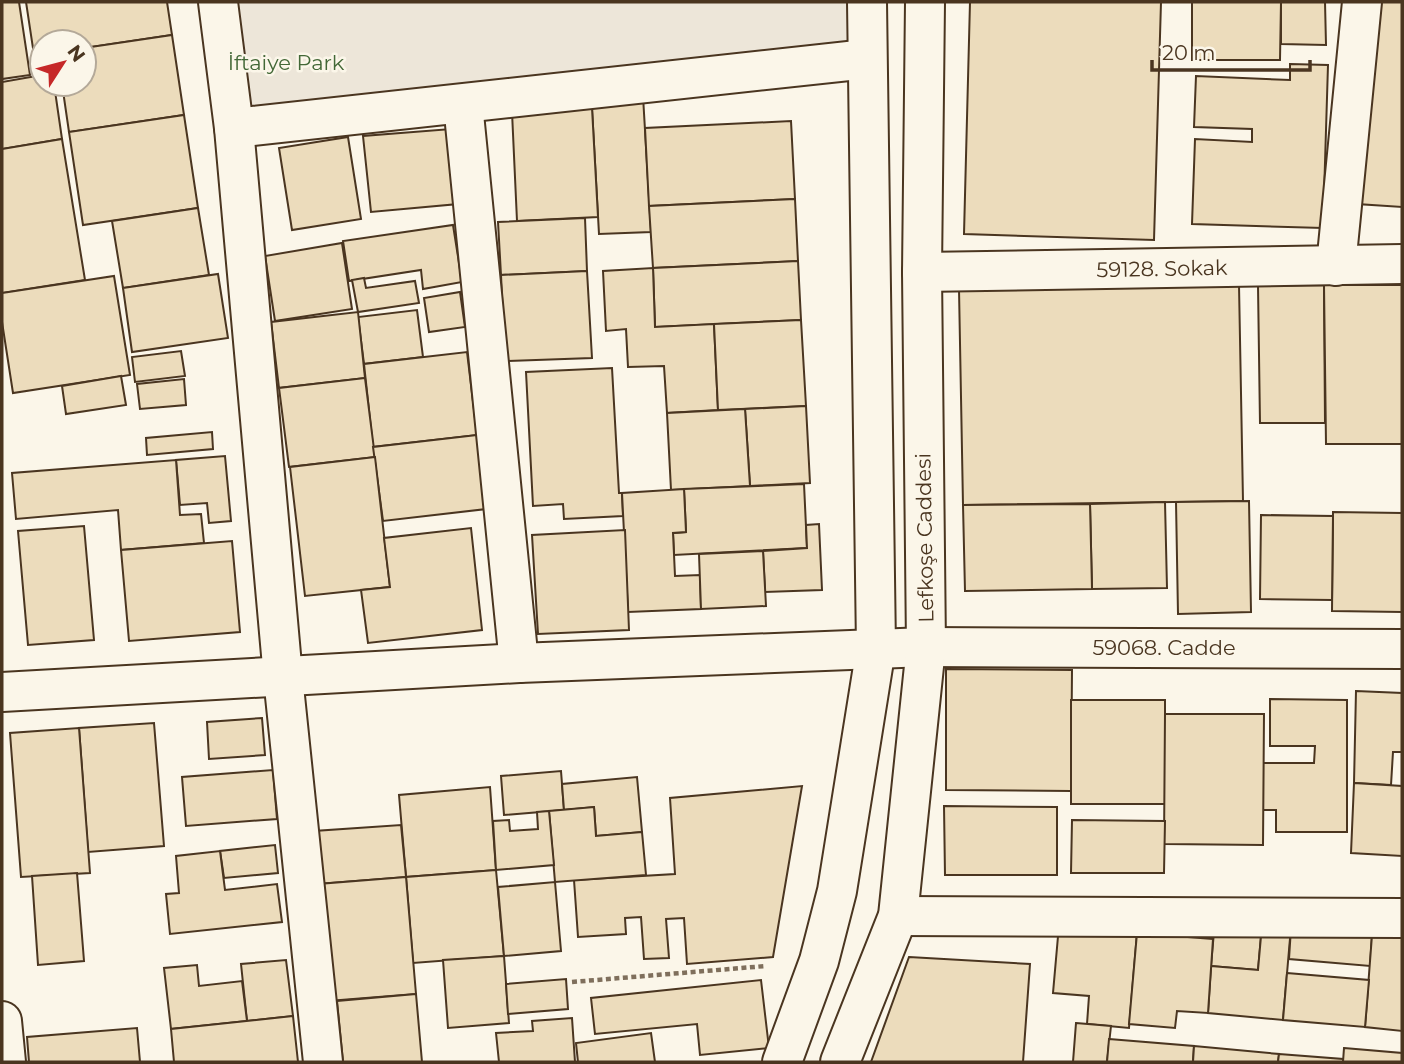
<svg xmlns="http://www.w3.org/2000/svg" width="1404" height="1064" font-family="Montserrat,sans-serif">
  <rect width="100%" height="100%" fill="#fbf6e9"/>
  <path fill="#ede6d9" stroke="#887966" stroke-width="2" d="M218,2H867V59L234,128Z"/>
  <g fill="#ecdcbc" stroke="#4a3520" stroke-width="2">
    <path d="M2,2H19L30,75L2,79Z"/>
    <path d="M26,2H167L172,35L84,48V42H42V54L34,55Z"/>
    <path d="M970,2H1161L1154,240L964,234Z"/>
    <path d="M1192,2H1281L1280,60H1192Z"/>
    <path d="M1281,2H1325L1326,45L1281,44Z"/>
    <path d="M1370,2H1402V207L1357,204Z"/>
    <path d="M172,35L184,115L69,132L62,84H84V48Z"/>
    <path d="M1290,64L1328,65L1323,228L1192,224L1195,139L1252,142V129L1194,127L1196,76L1290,80Z"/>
    <path d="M42,75V84H54L62,139L2,149V82Z"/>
    <path d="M643,96L651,232L599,234L592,108Z"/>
    <path d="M592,108L598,217L517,221L512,112Z"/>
    <path d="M184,115L198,208L83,225L69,132Z"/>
    <path d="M791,121L795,199L649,206L645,128Z"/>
    <path d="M451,129L458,204L371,212L363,136Z"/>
    <path d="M348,137L361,219L292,230L279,148Z"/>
    <path d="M62,139L85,280L2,293V149Z"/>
    <path d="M795,199L798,261L653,268L649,206Z"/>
    <path d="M198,208L209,275L123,288L112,221Z"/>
    <path d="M585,218L587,271L501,275L498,222Z"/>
    <path d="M453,225L462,282L423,289L421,270L349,281L343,241Z"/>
    <path d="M342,243L352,309L275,321L265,256Z"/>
    <path d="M798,261L801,320L655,327L653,268Z"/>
    <path d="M653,268L655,327L714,324L718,410L667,413L664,366L628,367L626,329L606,331L603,271Z"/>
    <path d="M587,271L592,358L505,361L501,275Z"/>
    <path d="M218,274L228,338L132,352L123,288Z"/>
    <path d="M114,276L130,375L13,393L2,322V293Z"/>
    <path d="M364,278L366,288L415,281L419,303L358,312L352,280Z"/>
    <path d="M1239,285L1243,501L963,505L959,289Z"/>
    <path d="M1324,285L1325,423H1260L1258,286Z"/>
    <path d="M1324,285H1402V444H1326Z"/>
    <path d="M460,292L465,327L429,332L424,298Z"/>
    <path d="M417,310L423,357L364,364L358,317Z"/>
    <path d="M358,312L365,378L279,388L271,322Z"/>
    <path d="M801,320L806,406L718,410L714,324Z"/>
    <path d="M181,351L185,376L135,382L132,357Z"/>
    <path d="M467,352L477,435L373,447L364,364Z"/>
    <path d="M612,368L619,493H622L623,516L564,519L563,504L533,506L526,372Z"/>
    <path d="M121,376L126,405L66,414L62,386Z"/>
    <path d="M365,378L375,457L289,467L279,388Z"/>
    <path d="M184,379L186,405L140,409L137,384Z"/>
    <path d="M806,406L810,483L750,486L745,409Z"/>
    <path d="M745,409L750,486L671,490L667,413Z"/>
    <path d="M212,432L213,449L147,455L146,438Z"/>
    <path d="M477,435L486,509L383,521L373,447Z"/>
    <path d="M225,456L231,521L209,523L207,503L180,505L176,460Z"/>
    <path d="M375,457L390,587L305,596L290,467Z"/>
    <path d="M176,460L180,515L201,514L204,543L121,550L118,510L16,519L12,473Z"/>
    <path d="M804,484L807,548L674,555L673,533L686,532L684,489Z"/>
    <path d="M684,489L686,532L673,533L675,576L700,575L701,609L628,612L622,493Z"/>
    <path d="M1249,501L1251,612L1178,614L1176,502Z"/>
    <path d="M1165,502L1167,588L1092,589L1090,504Z"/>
    <path d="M1090,504L1092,589L965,591L963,505Z"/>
    <path d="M1333,512L1402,513V612L1332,611Z"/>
    <path d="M1261,515L1333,516L1332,600L1260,599Z"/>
    <path d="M819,524L822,590L765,592L763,551L807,548L806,525Z"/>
    <path d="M84,526L94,640L28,645L18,531Z"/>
    <path d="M471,528L482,630L368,643L361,590L390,587L384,538Z"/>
    <path d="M625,530L629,630L538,634L532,535Z"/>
    <path d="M232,541L240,632L129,641L121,550Z"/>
    <path d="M763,551L766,606L701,609L699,554Z"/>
    <path d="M946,669L1072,670L1071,791L946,790Z"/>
    <path d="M1356,691L1402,693V752H1393L1391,785L1354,783Z"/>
    <path d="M1270,699L1347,700V832H1276V810H1263V763H1314L1315,746H1270Z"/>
    <rect x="1071" y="700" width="94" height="104"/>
    <path d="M1165,714H1264L1263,845L1164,844Z"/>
    <path d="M262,718L265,755L209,759L207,722Z"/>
    <path d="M154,723L164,846L88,852L79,728Z"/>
    <path d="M79,728L90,873L21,877L10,733Z"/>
    <path d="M273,770L277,819L186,826L182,777Z"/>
    <path d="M561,771L564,810L504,815L501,776Z"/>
    <path d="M637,777L642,832L596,836L594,807L564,810L562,784Z"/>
    <path d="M1354,783L1402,786V856L1351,853Z"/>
    <path d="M802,786L773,957L687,964L684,918L666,919L669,958L644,959L641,917L625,918L626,934L578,937L574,880L675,874L670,798Z"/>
    <path d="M490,787L496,870L406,877L399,795Z"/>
    <path d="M944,806L1057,807V875H945Z"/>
    <path d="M594,807L596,836L642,832L646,875L555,882L549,811Z"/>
    <path d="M549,811L554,865L496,870L493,821L509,820L510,831L538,829L537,812Z"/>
    <path d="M1072,820L1165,821L1164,873H1071Z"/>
    <path d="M401,825L406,877L318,884L314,831Z"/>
    <path d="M275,845L278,873L224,878L220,851Z"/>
    <path d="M220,851L225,890L277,884L282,922L170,934L166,894L179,893L176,856Z"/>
    <path d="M496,870L504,956L413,963L406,877Z"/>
    <path d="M77,873L84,961L38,965L32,876Z"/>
    <path d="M406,877L416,994L328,1001L318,884Z"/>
    <path d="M555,882L561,951L504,956L498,887Z"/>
    <path d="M1215,920L1262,925L1258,970L1211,966Z"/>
    <path d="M1059,925L1137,933L1129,1028L1087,1024L1089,996L1053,993Z"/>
    <path d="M1262,925L1291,927L1283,1020L1208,1013L1211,966L1258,970Z"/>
    <path d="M1291,928L1372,935L1370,966L1289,959Z"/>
    <path d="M1402,929V1031L1365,1027L1372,935Z"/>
    <path d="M1137,933L1213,939L1208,1013L1177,1011L1175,1028L1129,1024Z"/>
    <path d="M504,956L509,1023L448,1028L443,960Z"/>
    <path d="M909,957L1030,964L1023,1062H871Z"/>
    <path d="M286,960L293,1016L247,1021L241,964Z"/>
    <path d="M197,965L199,986L242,981L247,1021L171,1029L164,968Z"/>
    <path d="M1287,973L1369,980L1365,1027L1283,1020Z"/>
    <path d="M566,979L568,1009L508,1014L506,984Z"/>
    <path d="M761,980L769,1048L700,1055L697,1024L595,1034L591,998Z"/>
    <path d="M416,994L422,1062H343L337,1001Z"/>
    <path d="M293,1016L298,1062H174L171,1029Z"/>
    <path d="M572,1018L575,1062H499L496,1033L533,1031L532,1021Z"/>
    <path d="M1076,1023L1111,1026L1107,1062H1073Z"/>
    <path d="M137,1028L140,1062H29L27,1037Z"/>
    <path d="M651,1033L655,1062H578L576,1043Z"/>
    <path d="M1109,1039L1194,1046L1193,1062H1107Z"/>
    <path d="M1194,1046L1279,1054L1278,1062H1193Z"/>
    <path d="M1344,1048L1402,1053V1062H1343Z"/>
    <path d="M1279,1054L1343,1059V1062H1278Z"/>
  </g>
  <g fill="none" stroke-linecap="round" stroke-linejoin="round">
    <defs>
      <g id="street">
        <path d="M218,2L234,128L283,677L323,1062"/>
        <path d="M463,104L519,663"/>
        <path d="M234,128L867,59"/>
        <path d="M1336,266L1362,2"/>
        <path d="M922,272L1402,264"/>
        <path d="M2,692L519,663L926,647"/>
        <path d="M898,916L1402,918"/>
        <path d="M2,1021L6,1062"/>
      </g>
      <g id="secondary">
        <path d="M926,647L1402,649"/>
        <path d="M782,1062L819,961L837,891L876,648L867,2"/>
        <path d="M840,1062L898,916L926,647L922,272L925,2"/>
      </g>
    </defs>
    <use href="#street" stroke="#4a3520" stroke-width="42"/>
    <use href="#secondary" stroke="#4a3520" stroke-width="42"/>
    <path stroke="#7f6f5c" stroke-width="4.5" stroke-dasharray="5 3.5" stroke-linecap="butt" d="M572,982L766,966"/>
    <use href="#street" stroke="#fbf6e9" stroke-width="38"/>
    <use href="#secondary" stroke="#fbf6e9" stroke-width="38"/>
  </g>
  <g text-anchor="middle" stroke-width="5" stroke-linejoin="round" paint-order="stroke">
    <g font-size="21" fill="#436837" stroke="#fbf6e9">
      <text x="286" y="70">İftaiye Park</text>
    </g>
    <g font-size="21" fill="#4a3520" stroke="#fbf6e9">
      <text transform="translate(1162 269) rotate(-1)" y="7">59128. Sokak</text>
      <text transform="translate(925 538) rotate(-91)" y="7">Lefkoşe Caddesi</text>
      <text x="1164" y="655">59068. Cadde</text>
    </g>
  </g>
  <rect width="1404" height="1064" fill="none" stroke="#4a3520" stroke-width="7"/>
  <g transform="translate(63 63) rotate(54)"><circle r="33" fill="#fbf6e9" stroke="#b4a999" stroke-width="2"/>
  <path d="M0-5L12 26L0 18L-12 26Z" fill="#c62828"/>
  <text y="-10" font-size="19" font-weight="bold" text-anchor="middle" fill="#4a3520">N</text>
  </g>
  <path d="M1152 60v10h158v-10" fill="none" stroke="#4a3520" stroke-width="3.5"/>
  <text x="1162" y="60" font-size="21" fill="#4a3520" stroke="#fbf6e9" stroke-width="5" paint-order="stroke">20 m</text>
</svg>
